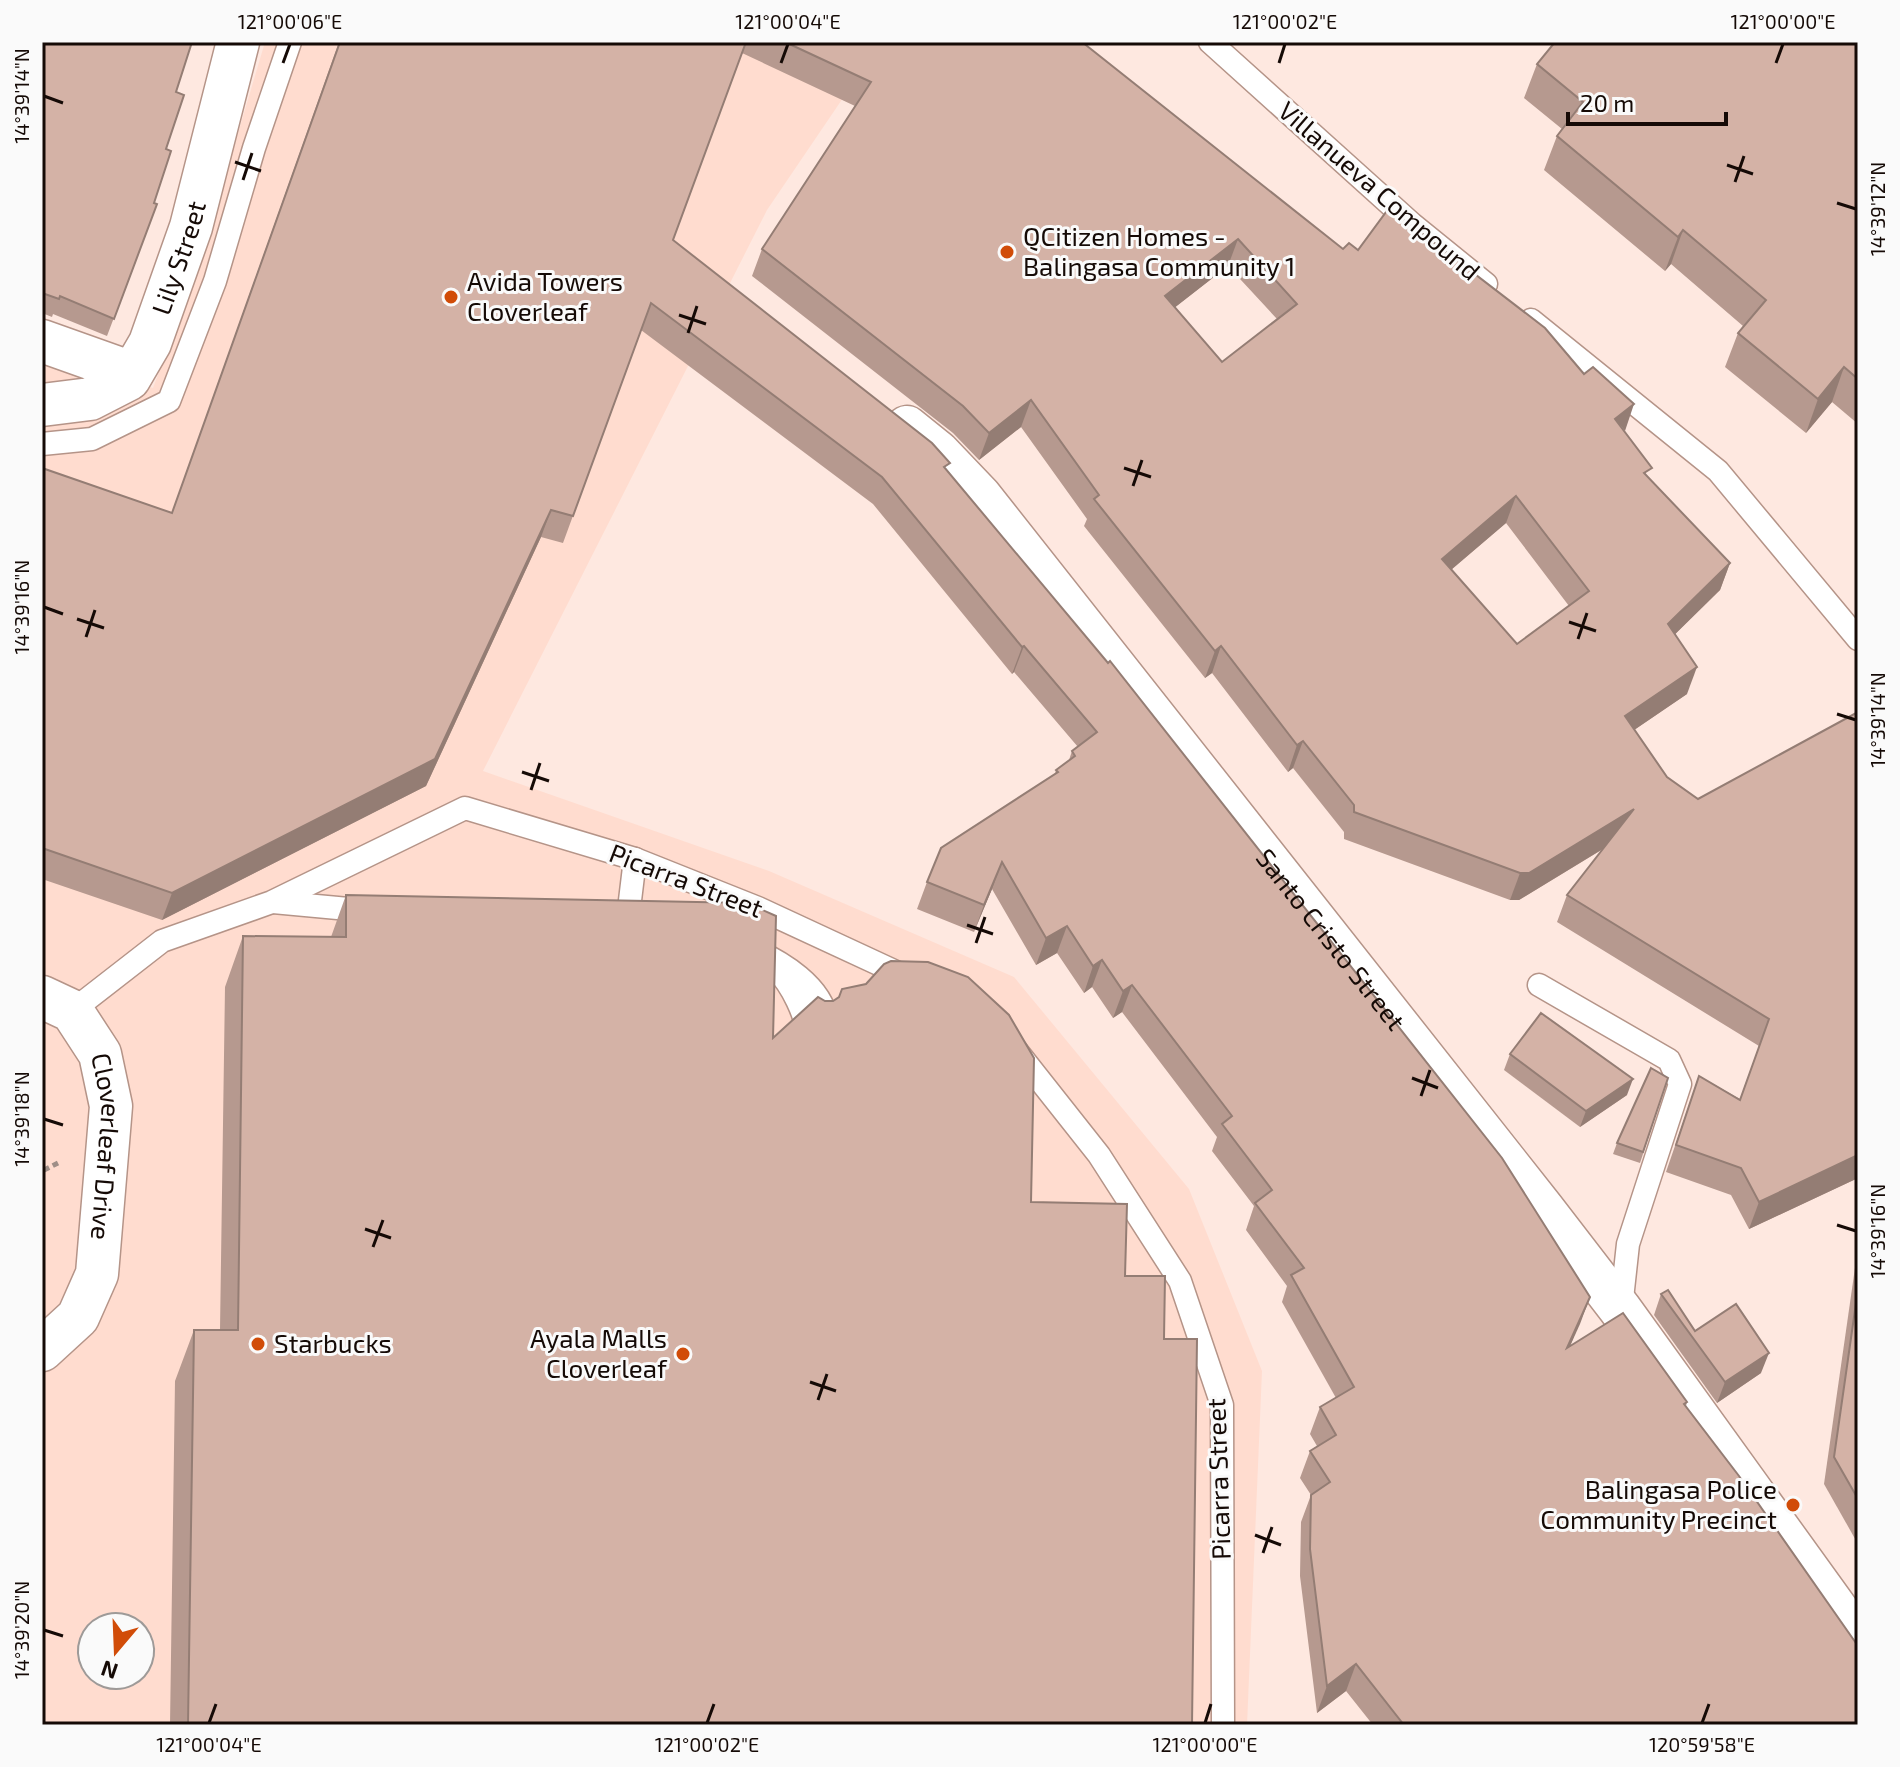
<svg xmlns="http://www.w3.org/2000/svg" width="1900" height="1767" font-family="'Exo 2',sans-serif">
  <rect width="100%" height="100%" fill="#fee8e0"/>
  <path fill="#ffdccf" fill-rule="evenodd" d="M265,42H881L767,210L483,771L769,871L1014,977L1189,1189L1262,1371L1247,1725H42V349L153,388L201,258ZM92,1627H140V1675H92Z"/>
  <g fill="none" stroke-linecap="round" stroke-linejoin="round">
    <defs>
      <g id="lane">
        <path d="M1210,42L1412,224L1486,284"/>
        <path d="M1531,320L1718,471L1858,639"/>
        <path d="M42,444L92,439L169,401L215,281L254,148L290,42"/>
        <path d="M273,902L370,911"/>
        <path d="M628,917L635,859"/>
        <path d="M748,947C779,960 826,987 827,1025"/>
        <path d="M775,968C793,986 805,1014 810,1039"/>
        <path d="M1539,985L1669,1060L1680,1084L1628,1244L1621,1308"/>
        <path d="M72,1011L162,941L272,902L465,808L635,859L758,908L911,979"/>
        <path d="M1016,1050L1099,1155L1180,1281L1222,1405L1223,1725"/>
      </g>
      <g id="street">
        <path d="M42,341L132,373"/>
        <path id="s1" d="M42,405L90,399L129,379L150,343L191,227L238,42"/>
        <path id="s2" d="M907,427L938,452L980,496L1543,1209L1620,1309L1858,1639"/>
        <path id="s3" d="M42,997L72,1011L100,1054L111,1106L97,1274L78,1317L42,1350"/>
      </g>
    </defs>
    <use href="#lane" stroke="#b59488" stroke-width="25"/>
    <use href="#street" stroke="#b59488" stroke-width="45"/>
    <path stroke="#9f8e87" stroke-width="5" stroke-dasharray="8 4" stroke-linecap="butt" d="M42,1171L58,1163"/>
    <use href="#lane" stroke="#fff" stroke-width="22"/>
    <use href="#street" stroke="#fff" stroke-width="42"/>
  </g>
  <g fill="#b6998f" fill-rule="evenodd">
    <path d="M42,42L176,92L166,149L154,203L157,204L107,336L53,314L52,317L42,313Z"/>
    <path d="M339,42H1082L1343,249L1358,250L1624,431L1648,478L1730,563L1720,590L1675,634L1687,694L1634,730L1858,1178L1749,1229L1731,1195L1666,1172L1699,1076L1740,1099L1759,1046L1557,922L1567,895L1603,849L1519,900H1510L1344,839V832L1293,768L1288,772L1212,673L1205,678L1084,526L1087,519L1021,427L979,460L953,433L752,276L762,249L855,106L742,53L673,240L948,471L1590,1297L1570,1346L1687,1402L1686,1406L1858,1725H1373L1346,1691L1317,1713L1300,1576L1301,1522L1311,1495L1300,1478L1310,1451L1317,1446L1310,1434L1320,1407L1336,1398L1282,1302L1287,1286L1246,1230L1254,1206L1212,1151L1217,1137L1122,1012L1113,1018L1092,987L1084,993L1057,953L1036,965L992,889L974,932L917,909L927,882L1055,774L1056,770L1069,760L1072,751L1078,747L1014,672L1012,674L873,504L641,330L563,543L541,537L426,786L162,920L42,879V468L172,513ZM1228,266L1277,319L1222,362L1175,307ZM1506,523L1569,606L1517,644L1451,570Z"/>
    <path d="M1858,42V424L1832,402L1806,433L1725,367L1738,333L1743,326L1671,264L1665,271L1544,170L1557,136L1562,129L1524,98L1537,64Z"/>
    <path d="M346,895L773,1038L1031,1202L1125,1276L1164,1339L1192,1725H170L175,1381L194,1330H220L225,987L243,936L331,937Z"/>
    <path d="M1510,1054L1627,1095L1580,1127L1504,1070Z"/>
    <path d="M1668,1078L1640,1163L1613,1154L1617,1143Z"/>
    <path d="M1858,1247V1544L1824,1484Z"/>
    <path d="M1661,1294L1695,1331L1761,1373L1717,1403L1654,1315Z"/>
  </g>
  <g fill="#947d74">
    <path d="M1683,230L1671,264L1665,271L1678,237Z"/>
    <path d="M1238,239L1228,266L1155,323L1165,296Z"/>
    <path d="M1844,367L1832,402L1806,433L1818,399Z"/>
    <path d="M1031,400L1021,427L979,460L989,433Z"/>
    <path d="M1634,404L1625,431L1615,419Z"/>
    <path d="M1516,496L1506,523L1432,586L1442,559Z"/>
    <path d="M551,510L541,537L426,786L162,920L172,893Z"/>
    <path d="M1730,563L1720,590L1658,651L1668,624Z"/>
    <path d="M1024,646L1014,672L1012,674L1022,647Z"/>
    <path d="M1221,646L1212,673L1205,678L1215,651Z"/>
    <path d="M1697,667L1687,694L1615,743L1625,716Z"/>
    <path d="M1303,741L1293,768L1288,772L1297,745Z"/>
    <path d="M1634,809L1624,836L1519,900H1510L1520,873Z"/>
    <path d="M1002,862L992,889L974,932L984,905Z"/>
    <path d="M1067,926L1057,953L1036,965L1046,938Z"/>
    <path d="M1102,960L1092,987L1084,993L1093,966Z"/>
    <path d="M1132,985L1122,1012L1113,1018L1123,991Z"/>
    <path d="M1633,1079L1627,1095L1580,1127L1586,1111Z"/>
    <path d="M1858,1155V1178L1749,1229L1759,1202Z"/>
    <path d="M1590,1297L1580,1324L1557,1375L1567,1348Z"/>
    <path d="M1769,1353L1761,1373L1717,1403L1725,1382Z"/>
    <path d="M1356,1664L1346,1691L1317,1713L1327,1686Z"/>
  </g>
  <g fill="#d4b2a6" stroke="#947d74" stroke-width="2" fill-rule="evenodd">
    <path d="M42,42H192L176,92L184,95L166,149L171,151L154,203L157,204L114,319L60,296L59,299L42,293Z"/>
    <path d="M340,42H746L673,240L932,443L950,463L944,467L1108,663L1110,661L1502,1158L1590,1297L1567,1348L1623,1313L1687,1402L1684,1404L1739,1476L1858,1646V1725H1404L1356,1664L1327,1686L1310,1549L1311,1495L1330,1482L1310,1451L1336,1435L1320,1407L1354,1387L1291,1275L1304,1268L1255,1203L1272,1190L1222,1124L1232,1116L1132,985L1123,991L1102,960L1093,966L1067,926L1046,938L1002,862L984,905L927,882L941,848L1058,772L1056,770L1075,756L1072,751L1097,732L1024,646L1022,647L882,477L651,303L573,516L551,510L435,759L172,893L42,848V468L172,513Z"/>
    <path d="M785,42H1082L1343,249L1349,243L1358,250L1389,208L1545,328L1584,374L1593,367L1634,404L1615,419L1652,468L1644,473L1730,563L1668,624L1697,667L1625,716L1667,777L1698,799L1858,712V1155L1759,1202L1741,1168L1676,1145L1699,1076L1740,1100L1769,1019L1567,895L1634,809L1529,873H1520L1354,812V805L1303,741L1297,745L1221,646L1215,651L1094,499L1099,495L1031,400L989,433L963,406L762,249L871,82ZM1238,239L1297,304L1222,362L1165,296ZM1516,496L1589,591L1517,644L1442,559Z"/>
    <path d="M1555,42H1858V379L1844,367L1818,399L1738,333L1766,300L1683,230L1678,237L1557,136L1583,102L1537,64Z"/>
    <path d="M346,895L747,903L776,916L773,1038L818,997L825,1001H833L839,997L842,989L866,984L884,964L891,961L928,962L968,977L1009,1015L1034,1058L1031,1202L1127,1204L1125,1276H1165L1164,1339H1197L1192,1725H188L194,1330H238L243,936L346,937Z"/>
    <path d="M1541,1013L1633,1079L1586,1111L1510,1054Z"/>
    <path d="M1651,1068L1668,1078L1643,1152L1617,1143Z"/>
    <path d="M1858,1289V1499L1834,1457Z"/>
    <path d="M1668,1290L1695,1331L1736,1304L1769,1353L1725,1382L1661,1294Z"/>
  </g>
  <path fill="none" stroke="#150a06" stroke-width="3" d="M283,63L290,44M781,63L788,44M1279,63L1285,44M1776,63L1783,44M44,96L63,103M235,162L261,171M1727,165L1753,174M243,180L252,153M1735,182L1744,156M1837,203L1856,209M679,315L706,324M688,333L697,306M1124,468L1151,477M1133,486L1142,460M44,607L63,614M77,619L104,628M1569,622L1596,631M86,637L95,610M1578,639L1587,613M1837,714L1856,720M522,772L549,781M531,790L540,763M967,925L993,934M976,943L985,917M1412,1078L1438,1088M1421,1096L1430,1070M44,1119L63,1125M1837,1225L1856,1231M365,1229L391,1238M373,1247L383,1220M810,1382L836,1391M818,1400L827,1374M1255,1535L1281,1545M1263,1553L1272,1527M44,1630L63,1636M209,1723L216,1704M707,1723L714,1704M1205,1723L1211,1704M1702,1723L1709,1704"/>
  <g fill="#d14c08" stroke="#fafafa" stroke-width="3">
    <circle cx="1007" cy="252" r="8"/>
    <circle cx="451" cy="297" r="8"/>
    <circle cx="258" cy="1344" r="8"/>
    <circle cx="683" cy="1354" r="8"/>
    <circle cx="1793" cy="1505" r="8"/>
  </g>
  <g text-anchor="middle" stroke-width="6" stroke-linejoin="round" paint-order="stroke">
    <g font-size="26" fill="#150a06" stroke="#fafafa">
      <text transform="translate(1379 191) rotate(41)" y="9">Villanueva Compound</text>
      <text dy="9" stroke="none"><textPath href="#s1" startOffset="224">Lily Street</textPath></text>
      <text transform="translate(686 881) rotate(21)" y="9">Picarra Street</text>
      <text dy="9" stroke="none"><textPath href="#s2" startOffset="666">Santo Cristo Street</textPath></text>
      <text dy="9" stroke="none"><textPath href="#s3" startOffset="178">Cloverleaf Drive</textPath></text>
      <text transform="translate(1219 1479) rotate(-92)" y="9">Picarra Street</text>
    </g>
    <g font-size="26" fill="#150a06" stroke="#fafafa" text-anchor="start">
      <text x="1023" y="246">QCitizen Homes -<tspan x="1023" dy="30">Balingasa Community 1</tspan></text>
      <text x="467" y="291">Avida Towers<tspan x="467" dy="30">Cloverleaf</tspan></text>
      <text x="667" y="1348" text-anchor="end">Ayala Malls<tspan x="667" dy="30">Cloverleaf</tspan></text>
      <text x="274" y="1353">Starbucks</text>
      <text x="1777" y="1499" text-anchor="end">Balingasa Police<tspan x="1777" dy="30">Community Precinct</tspan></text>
    </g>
  </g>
  <rect width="1900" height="1767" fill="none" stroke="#fafafa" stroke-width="88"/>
  <g transform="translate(116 1651) rotate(199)"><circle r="38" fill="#fafafa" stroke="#9e9a98" stroke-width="2"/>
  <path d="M0-6L14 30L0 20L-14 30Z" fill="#d14c08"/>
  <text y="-12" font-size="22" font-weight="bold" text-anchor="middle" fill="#150a06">N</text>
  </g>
  <path d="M1568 112v12h158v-12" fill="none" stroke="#150a06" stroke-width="4"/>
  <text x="1580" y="112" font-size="24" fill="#150a06" stroke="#fafafa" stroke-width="6" paint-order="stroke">20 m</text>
  <rect x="44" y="44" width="1812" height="1679" fill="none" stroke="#150a06" stroke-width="3"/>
  <g font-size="20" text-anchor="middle" fill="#150a06">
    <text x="290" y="29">121°00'06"E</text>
    <text x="788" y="29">121°00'04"E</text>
    <text x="1285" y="29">121°00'02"E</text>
    <text x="1783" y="29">121°00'00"E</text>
    <text transform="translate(22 96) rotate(-90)" y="7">14°39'14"N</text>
    <text transform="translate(1878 209) rotate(-90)" y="7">14°39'12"N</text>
    <text transform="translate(22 607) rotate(-90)" y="7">14°39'16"N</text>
    <text transform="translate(1878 720) rotate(-90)" y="7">14°39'14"N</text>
    <text transform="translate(22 1119) rotate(-90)" y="7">14°39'18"N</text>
    <text transform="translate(1878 1231) rotate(-90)" y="7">14°39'16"N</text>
    <text transform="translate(22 1630) rotate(-90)" y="7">14°39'20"N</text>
    <text x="209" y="1752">121°00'04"E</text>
    <text x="707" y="1752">121°00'02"E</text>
    <text x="1205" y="1752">121°00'00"E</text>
    <text x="1702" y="1752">120°59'58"E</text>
  </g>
</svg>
